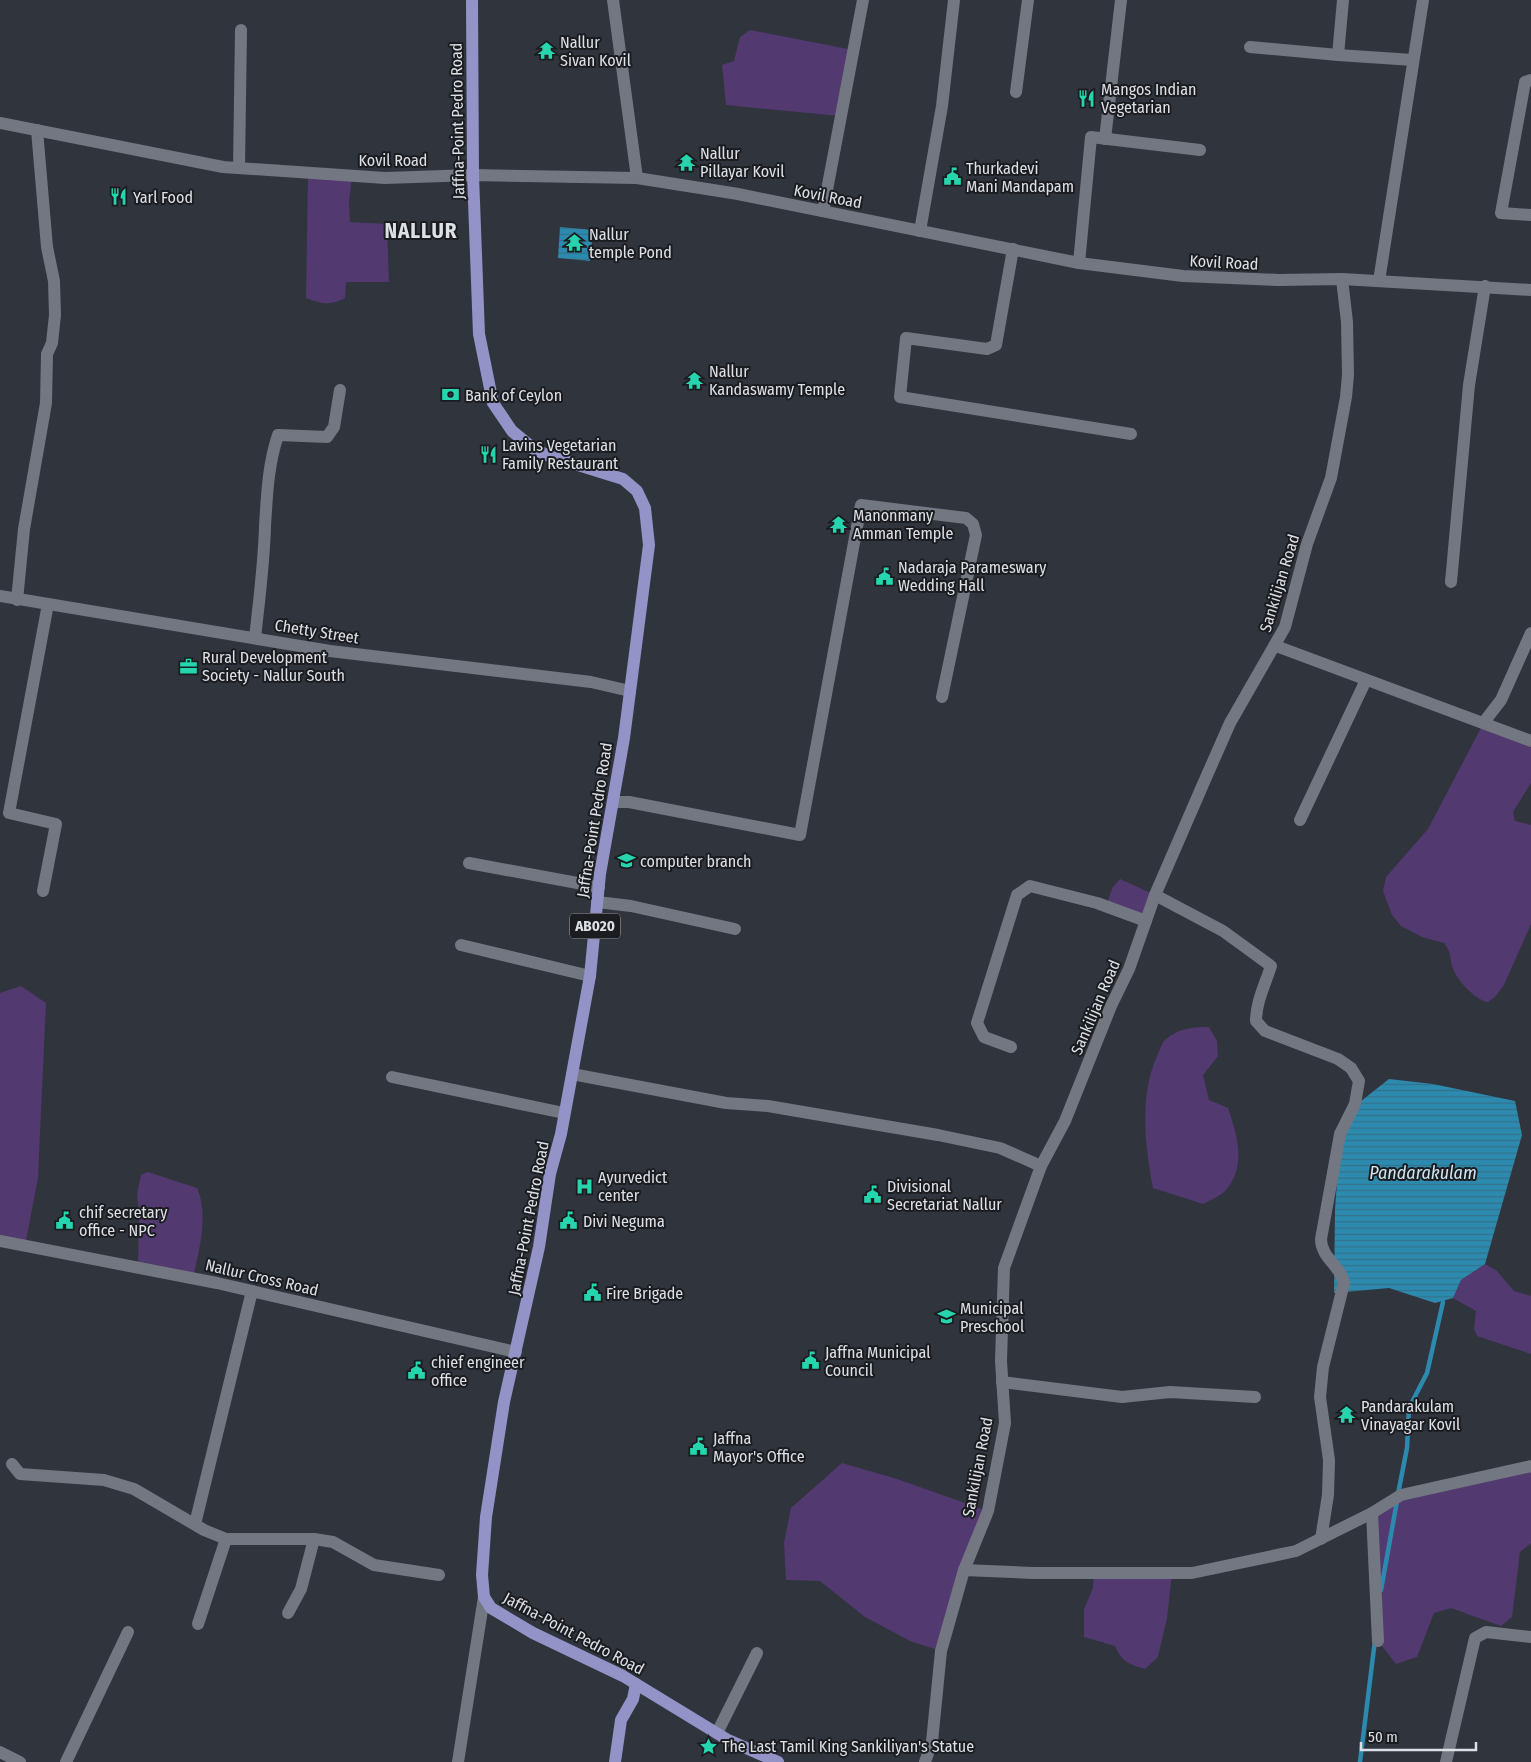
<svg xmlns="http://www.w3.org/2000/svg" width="1531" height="1762" font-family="'Fira Sans Condensed',sans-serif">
  <defs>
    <pattern id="water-rules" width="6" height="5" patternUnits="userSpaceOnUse" patternTransform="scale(1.25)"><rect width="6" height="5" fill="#2d8aaf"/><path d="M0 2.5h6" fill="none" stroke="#34718a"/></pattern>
  </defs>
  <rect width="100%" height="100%" fill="#30343d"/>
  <g fill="#523970">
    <path d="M750,30L853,50L840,116L726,105L722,65L734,61L740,37Z"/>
    <path d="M308,173L352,176L349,202L350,222L387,224L389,282H346L345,298C330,306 322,304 306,298Z"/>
    <path d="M1484,722L1531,741V783L1513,812L1515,821L1531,825V924L1504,985L1495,997L1488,1002C1475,1000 1458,981 1453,969C1449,957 1453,955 1444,943L1422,937L1401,926L1392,915L1383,891L1386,877L1428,829Z"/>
    <path d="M1120,879L1155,895L1146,921L1105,908L1113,887Z"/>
    <path d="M21,986L46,1003L38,1178L25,1246L0,1241V993Z"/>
    <path d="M1209,1027L1217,1041L1218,1056L1203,1075L1209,1100L1228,1108C1237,1134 1247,1166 1226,1190C1221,1196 1210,1200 1203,1204L1153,1188C1145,1145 1139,1096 1157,1056C1160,1050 1162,1042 1166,1039C1180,1028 1192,1027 1209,1027Z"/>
    <path d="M148,1172L197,1188C209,1215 199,1251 193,1278L138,1268L139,1215L137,1194L141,1175Z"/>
    <path d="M1485,1264L1496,1270L1514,1291L1531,1296V1354L1477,1336L1474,1329L1476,1311L1453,1298L1461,1280Z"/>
    <path d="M842,1463L897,1479L988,1511L941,1651L910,1641L865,1617L820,1581L786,1580L784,1543L791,1508Z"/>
    <path d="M1531,1467V1543L1520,1552L1512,1617L1501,1626L1451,1608L1434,1613L1417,1657L1396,1664L1378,1641L1372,1513L1401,1495Z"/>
    <path d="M1094,1573H1172L1167,1618L1158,1657L1145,1669C1129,1664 1122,1662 1115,1646L1084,1637V1609L1093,1588Z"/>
  </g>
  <g fill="url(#water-rules)">
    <path d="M560,227L593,230L590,261L558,258Z"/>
    <path d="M1389,1079L1433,1084L1515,1101L1522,1135L1485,1264L1461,1280L1453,1298L1435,1303L1389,1288L1334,1293L1335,1209L1342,1116Z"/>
  </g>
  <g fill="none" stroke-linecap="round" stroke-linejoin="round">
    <g stroke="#2d8aaf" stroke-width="4.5">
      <path d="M1398,1494L1407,1448L1409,1408L1427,1373L1443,1302"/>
      <path d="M1381,1590L1397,1501"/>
      <path d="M1360,1762L1375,1640"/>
    </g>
    <g stroke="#737781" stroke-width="12">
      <path d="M613,0L637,178"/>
      <path d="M1343,0L1338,55L1413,60"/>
      <path d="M1250,47L1338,55"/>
      <path d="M1531,80L1525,82L1501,213L1531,215"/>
      <path d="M1016,92L1028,0"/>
      <path d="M0,123L223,167L385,178L473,175L637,178L738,194L1079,263L1183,276L1279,280L1342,279L1531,290"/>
      <path d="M1105,139L1121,0"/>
      <path d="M239,168L241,30"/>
      <path d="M823,211L863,0"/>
      <path d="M920,231L942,106L954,0"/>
      <path d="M1013,249L996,345L987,349L906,338L900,397L1131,434"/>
      <path d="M1079,263L1091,137L1200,150"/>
      <path d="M1379,281L1423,0"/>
      <path d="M1451,582L1469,385L1485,286"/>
      <path d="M0,596L330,651L591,682L630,691"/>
      <path d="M17,600L24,529L46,403L47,354L52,343L55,315L54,281L47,247L37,130"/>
      <path d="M255,638C259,601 264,564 265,526C267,495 268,465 278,435L327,437L334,427L340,390"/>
      <path d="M1276,646L1531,741"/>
      <path d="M1484,722L1501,700L1531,633"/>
      <path d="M613,802H629L800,835L861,505L966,518L973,524L976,535L942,697"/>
      <path d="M1300,820L1366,680"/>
      <path d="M469,863L599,887"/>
      <path d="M43,891L56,824L9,813L48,604"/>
      <path d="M1155,895L1223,931L1271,966C1265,985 1256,1002 1256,1021L1265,1031L1338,1059L1351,1068L1359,1081L1355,1104L1340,1134L1321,1239C1321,1258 1341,1266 1344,1283L1323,1367L1320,1397L1329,1460L1328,1495L1321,1539"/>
      <path d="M597,902L631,906L735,929"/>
      <path d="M461,945L590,976"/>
      <path d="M1011,1047L984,1037L977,1023L1017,895L1030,886L1097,903L1146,921"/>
      <path d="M572,1074L726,1103L768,1106L938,1135L1000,1148L1041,1166"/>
      <path d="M392,1077L564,1113"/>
      <path d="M0,1241L217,1283L516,1352"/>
      <path d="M1002,1382L1122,1397L1170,1392L1255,1397"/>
      <path d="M12,1464L20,1474L104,1480L134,1489L204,1530L226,1539H314L333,1542L374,1565L439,1575"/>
      <path d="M1372,1513L1378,1641"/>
      <path d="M195,1524L252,1291"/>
      <path d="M964,1570L1033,1573H1192L1296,1551L1372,1513L1401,1495L1531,1466"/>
      <path d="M288,1613L301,1589L314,1539"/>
      <path d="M198,1624L226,1539"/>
      <path d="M717,1733L757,1653"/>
      <path d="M0,1752L20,1762"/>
      <path d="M66,1762L128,1632"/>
      <path d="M458,1762L484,1597"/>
      <path d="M925,1762L932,1742L941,1651L964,1570L988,1511L1005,1423L1001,1361L1004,1268L1041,1166L1065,1121L1111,1006L1129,969L1155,895L1204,782L1230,723L1285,627L1307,544L1331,478L1346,397L1348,375L1347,322L1342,279"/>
      <path d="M1446,1762L1475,1638L1486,1632L1531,1637"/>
    </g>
    <g stroke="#9393c8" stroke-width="12">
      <path d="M472,0L473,175L479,334L493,403L512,431L534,449L549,456L623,479L637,491L645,508L649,545L624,738L600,874L590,976L561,1134L550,1174L539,1247L504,1402L486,1517L482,1575L484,1597L491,1608L533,1633L623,1676L728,1740L778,1762"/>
      <path d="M615,1762L621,1720L633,1699L636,1684"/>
    </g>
  </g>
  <defs>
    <symbol id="temple-bare" viewBox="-9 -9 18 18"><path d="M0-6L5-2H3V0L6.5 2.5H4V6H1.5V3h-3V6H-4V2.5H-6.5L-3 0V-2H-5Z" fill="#26d5ae" stroke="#1a1c20" stroke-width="2.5" paint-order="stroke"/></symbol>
    <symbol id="restaurant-bare" viewBox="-9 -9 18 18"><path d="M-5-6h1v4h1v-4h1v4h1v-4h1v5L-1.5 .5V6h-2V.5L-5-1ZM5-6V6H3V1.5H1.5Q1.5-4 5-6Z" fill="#26d5ae" stroke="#1a1c20" stroke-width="2.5" paint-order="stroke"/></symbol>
    <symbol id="civic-bare" viewBox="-9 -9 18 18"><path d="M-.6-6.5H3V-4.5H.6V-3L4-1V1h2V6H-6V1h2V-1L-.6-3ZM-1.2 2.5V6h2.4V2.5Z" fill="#26d5ae" stroke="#1a1c20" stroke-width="2.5" paint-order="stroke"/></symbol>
    <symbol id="bank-bare" viewBox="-9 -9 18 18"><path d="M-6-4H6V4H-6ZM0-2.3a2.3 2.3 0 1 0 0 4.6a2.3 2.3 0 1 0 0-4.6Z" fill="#26d5ae" stroke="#1a1c20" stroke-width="2.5" paint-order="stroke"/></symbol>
    <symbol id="office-bare" viewBox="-9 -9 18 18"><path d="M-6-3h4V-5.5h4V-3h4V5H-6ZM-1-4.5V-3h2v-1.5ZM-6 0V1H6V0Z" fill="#26d5ae" stroke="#1a1c20" stroke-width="2.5" paint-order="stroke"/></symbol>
    <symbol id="university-bare" viewBox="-9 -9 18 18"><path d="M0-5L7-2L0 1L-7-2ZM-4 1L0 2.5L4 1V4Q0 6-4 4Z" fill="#26d5ae" stroke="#1a1c20" stroke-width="2.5" paint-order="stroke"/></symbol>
    <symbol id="hospital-bare" viewBox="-9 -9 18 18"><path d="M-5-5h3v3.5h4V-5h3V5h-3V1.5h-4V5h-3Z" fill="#26d5ae" stroke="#1a1c20" stroke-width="2.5" paint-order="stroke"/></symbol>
    <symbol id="school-bare" viewBox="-9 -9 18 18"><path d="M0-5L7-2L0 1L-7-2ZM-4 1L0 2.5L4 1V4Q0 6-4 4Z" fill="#26d5ae" stroke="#1a1c20" stroke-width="2.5" paint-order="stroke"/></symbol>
    <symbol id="sight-bare" viewBox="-9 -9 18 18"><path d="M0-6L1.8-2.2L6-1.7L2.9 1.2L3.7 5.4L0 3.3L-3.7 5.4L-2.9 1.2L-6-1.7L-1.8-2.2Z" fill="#26d5ae" stroke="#1a1c20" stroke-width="2.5" paint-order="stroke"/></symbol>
  </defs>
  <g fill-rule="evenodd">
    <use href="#temple-bare" x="534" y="38" width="25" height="25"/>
    <use href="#restaurant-bare" x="1074" y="86" width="25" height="25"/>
    <use href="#temple-bare" x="674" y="150" width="25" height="25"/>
    <use href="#civic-bare" x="940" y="164" width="25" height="25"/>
    <use href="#restaurant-bare" x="106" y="184" width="25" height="25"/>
    <use href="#temple-bare" x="562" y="230" width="25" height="25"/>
    <use href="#temple-bare" x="682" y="368" width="25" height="25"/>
    <use href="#bank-bare" x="438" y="382" width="25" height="25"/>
    <use href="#restaurant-bare" x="476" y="442" width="25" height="25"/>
    <use href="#temple-bare" x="826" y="512" width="25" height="25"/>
    <use href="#civic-bare" x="872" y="564" width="25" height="25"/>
    <use href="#office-bare" x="176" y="654" width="25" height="25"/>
    <use href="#university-bare" x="614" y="848" width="25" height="25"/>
    <use href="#hospital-bare" x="572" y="1174" width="25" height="25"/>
    <use href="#civic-bare" x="860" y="1182" width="25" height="25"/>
    <use href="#civic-bare" x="52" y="1208" width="25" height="25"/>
    <use href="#civic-bare" x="556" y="1208" width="25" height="25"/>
    <use href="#civic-bare" x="580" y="1280" width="25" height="25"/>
    <use href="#school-bare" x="934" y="1304" width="25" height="25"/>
    <use href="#civic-bare" x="798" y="1348" width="25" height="25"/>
    <use href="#civic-bare" x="404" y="1358" width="25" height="25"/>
    <use href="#temple-bare" x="1334" y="1402" width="25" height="25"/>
    <use href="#civic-bare" x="686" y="1434" width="25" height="25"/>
    <use href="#sight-bare" x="696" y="1734" width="25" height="25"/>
  </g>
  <g text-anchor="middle" stroke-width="4" stroke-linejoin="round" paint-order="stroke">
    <rect fill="#1a1c20" stroke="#a2a5aa" stroke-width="1" x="570" y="913.5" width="50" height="25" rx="4"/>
    <g font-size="15" font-weight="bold" fill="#dde0e5">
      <text x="595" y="931">AB020</text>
    </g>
    <g font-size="16" fill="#dde0e5" stroke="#1a1c20" text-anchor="start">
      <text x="560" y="48">Nallur<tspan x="560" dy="18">Sivan Kovil</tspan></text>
      <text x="1101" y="95">Mangos Indian<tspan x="1101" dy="18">Vegetarian</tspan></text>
      <text x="700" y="159">Nallur<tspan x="700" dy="18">Pillayar Kovil</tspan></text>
      <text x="966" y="174">Thurkadevi<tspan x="966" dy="18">Mani Mandapam</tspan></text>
      <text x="133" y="203">Yarl Food</text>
      <text x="589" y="240">Nallur<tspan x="589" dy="18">temple Pond</tspan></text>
      <text x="709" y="377">Nallur<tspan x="709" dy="18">Kandaswamy Temple</tspan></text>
      <text x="465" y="401">Bank of Ceylon</text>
      <text x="502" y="451">Lavins Vegetarian<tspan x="502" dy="18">Family Restaurant</tspan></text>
      <text x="853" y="521">Manonmany<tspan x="853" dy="18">Amman Temple</tspan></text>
      <text x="898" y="573">Nadaraja Parameswary<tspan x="898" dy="18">Wedding Hall</tspan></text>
      <text x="202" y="663">Rural Development<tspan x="202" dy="18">Society - Nallur South</tspan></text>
      <text x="640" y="867">computer branch</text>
      <text x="598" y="1183">Ayurvedict<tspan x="598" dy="18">center</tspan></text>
      <text x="887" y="1192">Divisional<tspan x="887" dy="18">Secretariat Nallur</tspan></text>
      <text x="79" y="1218">chif secretary<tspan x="79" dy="18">office - NPC</tspan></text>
      <text x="583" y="1227">Divi Neguma</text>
      <text x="606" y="1299">Fire Brigade</text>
      <text x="960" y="1314">Municipal<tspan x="960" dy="18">Preschool</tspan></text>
      <text x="825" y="1358">Jaffna Municipal<tspan x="825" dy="18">Council</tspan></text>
      <text x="431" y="1368">chief engineer<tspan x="431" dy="18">office</tspan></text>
      <text x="1361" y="1412">Pandarakulam<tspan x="1361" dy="18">Vinayagar Kovil</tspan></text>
      <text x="713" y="1444">Jaffna<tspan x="713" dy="18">Mayor's Office</tspan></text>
      <text x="722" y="1752">The Last Tamil King Sankiliyan's Statue</text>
    </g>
    <g font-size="16" fill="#dde0e5" stroke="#1a1c20">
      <text transform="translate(457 121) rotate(-91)" y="6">Jaffna-Point Pedro Road</text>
      <text x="393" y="166">Kovil Road</text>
      <text transform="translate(828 196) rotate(11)" y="6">Kovil Road</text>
      <text transform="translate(1224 262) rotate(3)" y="6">Kovil Road</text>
      <text transform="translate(1279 583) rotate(-73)" y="6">Sankilijan Road</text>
      <text transform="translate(317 631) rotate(9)" y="6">Chetty Street</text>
      <text transform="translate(594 820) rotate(-81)" y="6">Jaffna-Point Pedro Road</text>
      <text transform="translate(1095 1007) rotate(-67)" y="6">Sankilijan Road</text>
      <text transform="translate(528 1218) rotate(-79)" y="6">Jaffna-Point Pedro Road</text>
      <text transform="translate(262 1277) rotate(13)" y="6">Nallur Cross Road</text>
      <text transform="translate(977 1467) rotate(-79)" y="6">Sankilijan Road</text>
      <text transform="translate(574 1633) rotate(28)" y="6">Jaffna-Point Pedro Road</text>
    </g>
    <g font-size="18" font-style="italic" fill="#cee7f3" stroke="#1a1c20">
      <text x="1423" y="1179">Pandarakulam</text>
    </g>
    <g font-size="21" font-weight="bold" letter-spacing="1" fill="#dde0e5" stroke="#1a1c20">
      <text x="421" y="238">NALLUR</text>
    </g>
  </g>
  <path d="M1361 1742v8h115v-8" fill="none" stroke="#dde0e5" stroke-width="2.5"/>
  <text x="1368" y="1742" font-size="15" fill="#dde0e5" stroke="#1a1c20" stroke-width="4" paint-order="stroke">50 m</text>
</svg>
